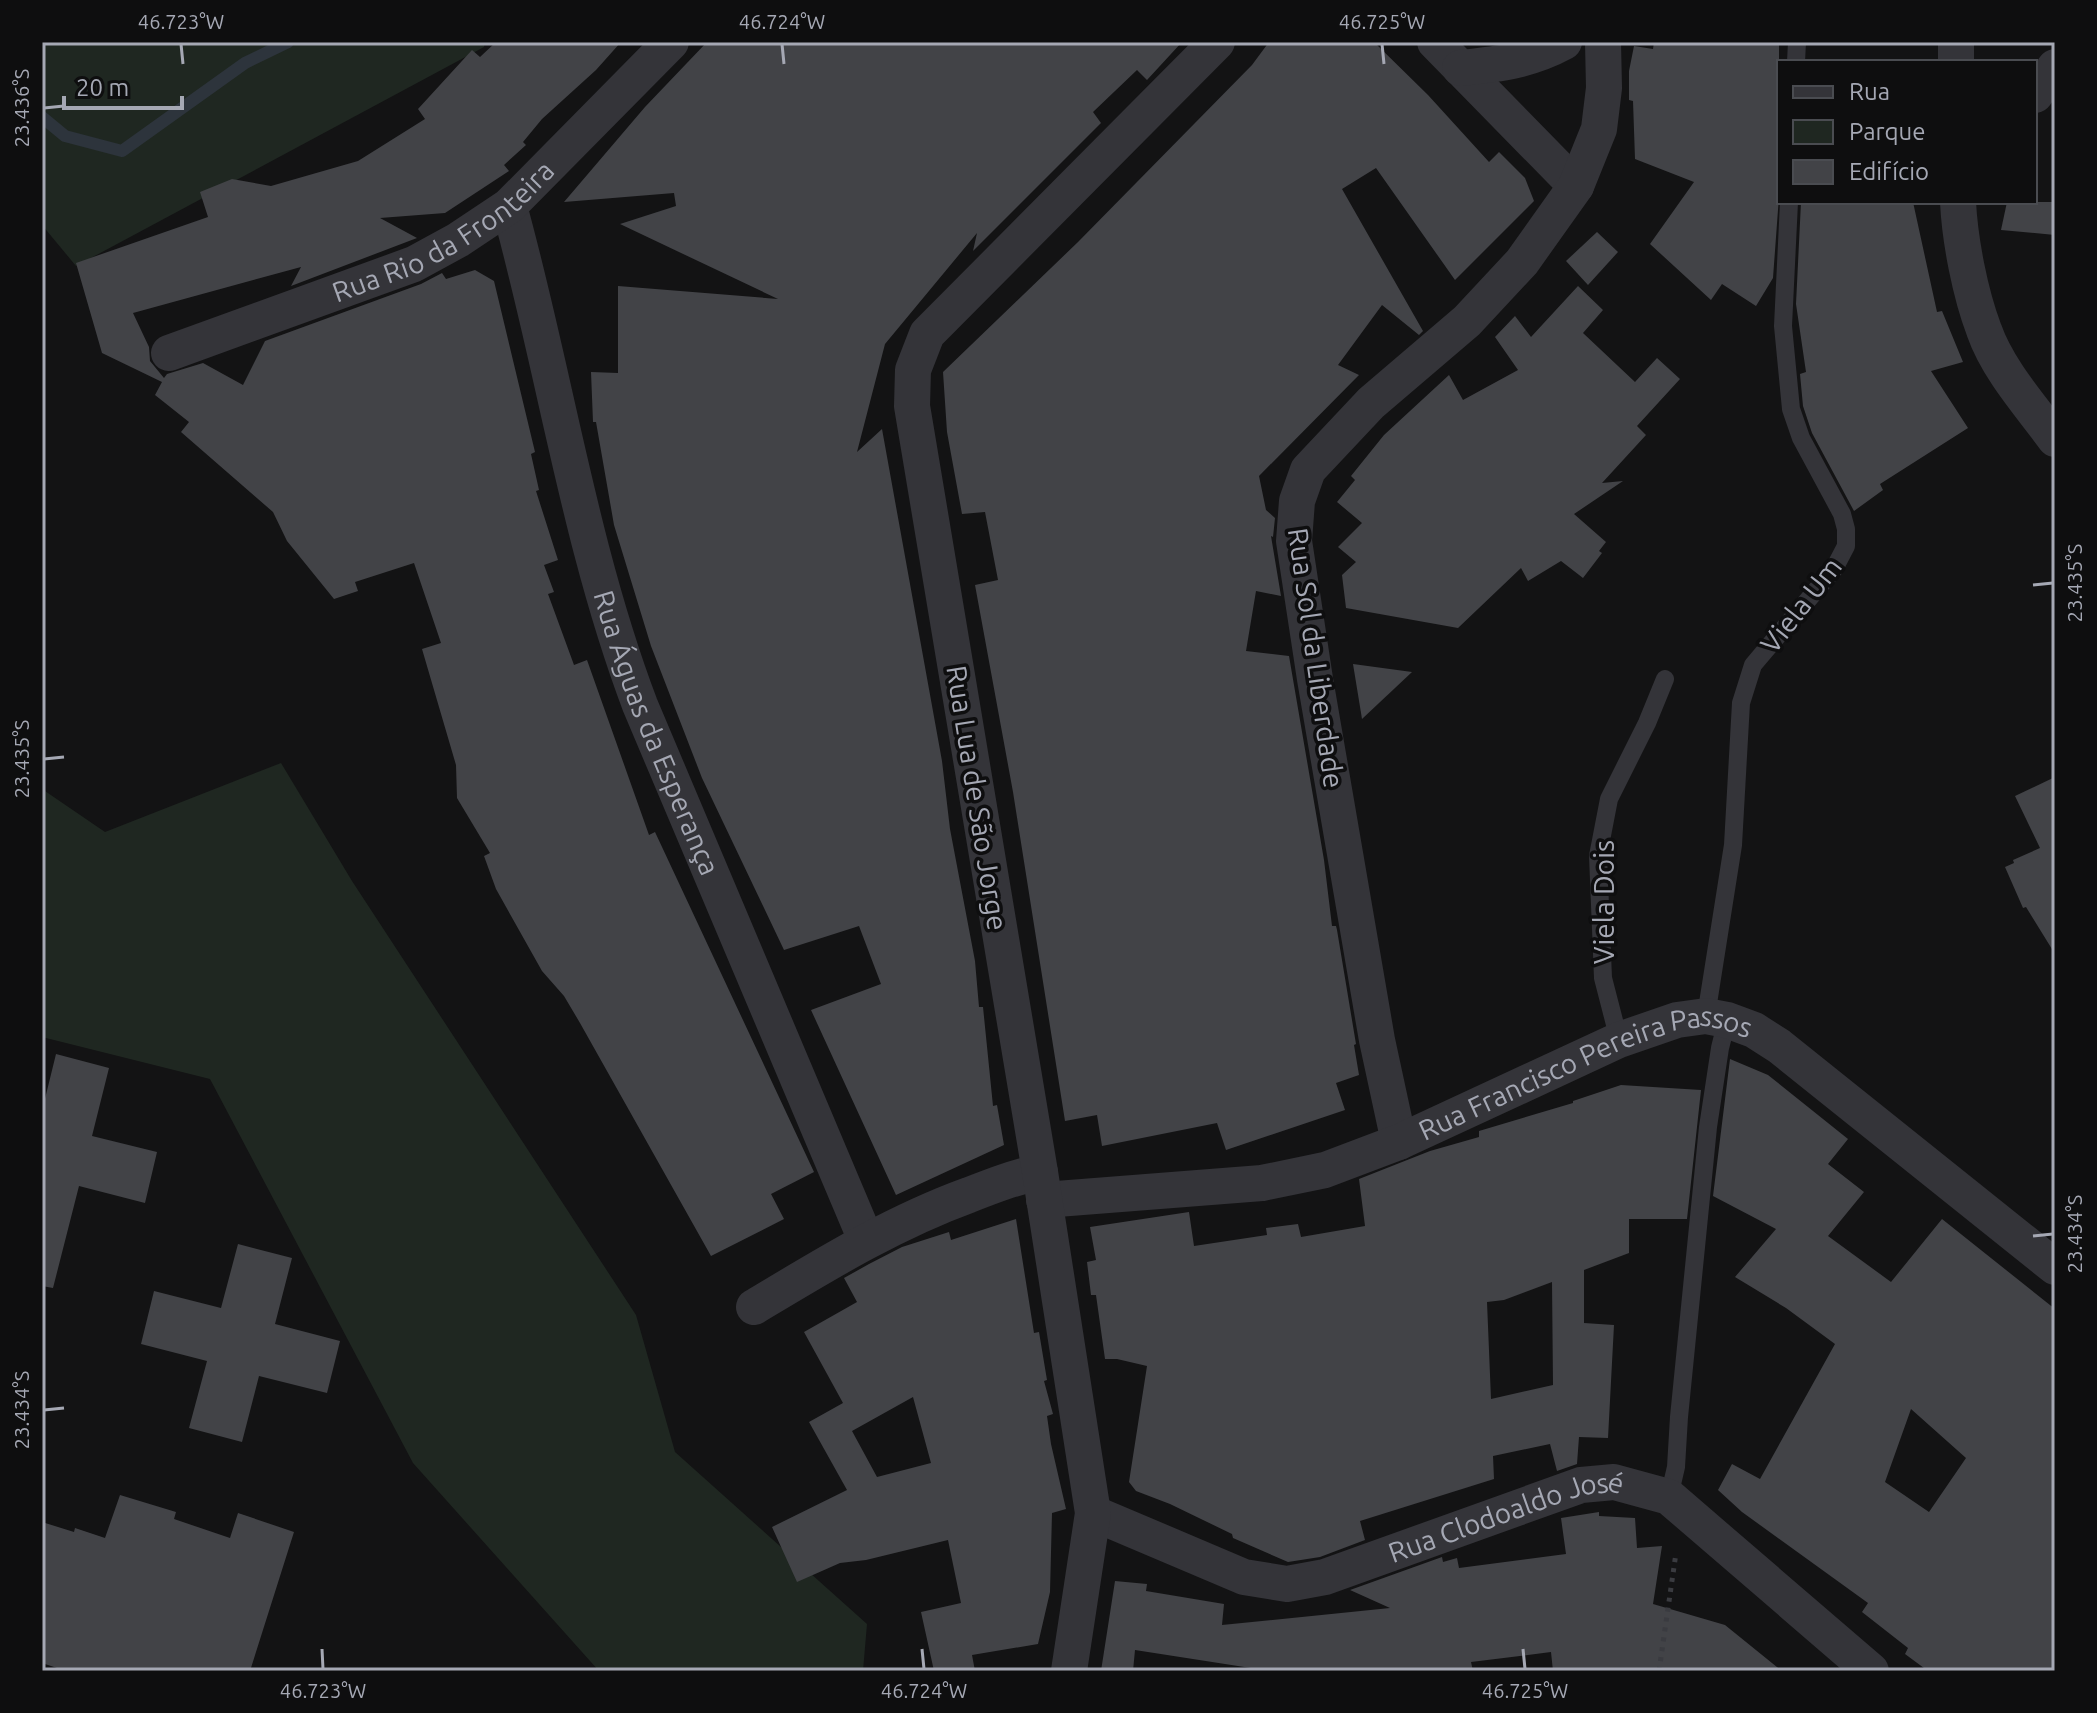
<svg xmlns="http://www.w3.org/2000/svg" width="2097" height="1713" font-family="Ubuntu,sans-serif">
  <rect width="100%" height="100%" fill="#131314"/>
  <g fill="#1f2721">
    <path d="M42,42H485L484,47L76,266L42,225Z"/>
    <path d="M281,763L352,881L636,1315L675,1452L867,1624L863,1671H599L413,1463L210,1079L42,1037V789L105,832Z"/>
  </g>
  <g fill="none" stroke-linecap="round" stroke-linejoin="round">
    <path stroke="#2d343c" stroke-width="12" d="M42,117L65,136L122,151L245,63L288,42"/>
  </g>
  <g fill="#424347" fill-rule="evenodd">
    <path d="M496,42H621L596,70L542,119L523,142L526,145L504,165L509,171L445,213L380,218L417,238L291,286L301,267L133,313L149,347L150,361L164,378L167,374L203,363L243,385L265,341L421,284L442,273L446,279L475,270L494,281L535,452L531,454L539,490L536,491L558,560L544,565L554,592L548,594L574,665L587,660L649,835L655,832L814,1172L771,1194L784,1219L711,1256L580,1023L564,996L542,971L496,889L484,856L490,853L457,798L456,765L422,649L441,643L414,563L355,582L358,591L334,599L287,541L273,512L181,432L189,422L155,395L162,382L102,353L76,263L208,217L200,192L232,179L271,186L358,161L425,119L418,109L472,50L480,57Z"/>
    <path d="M707,42H1182L1147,80L1137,70L1093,112L1101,123L973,251L977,233L885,344L857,452L882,429L942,761L950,829L975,961L979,1007H983L993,1106L997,1105L1004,1145L896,1195L811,1010L881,984L859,926L784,950L702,778L651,646L614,525L596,422H593L591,372L618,373V286L778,299L620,224L676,206L674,193L564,202L645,107Z"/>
    <path d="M1269,42H1374L1428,95L1489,162L1499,152L1525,178L1534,201L1455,280L1376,168L1342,189L1423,331L1419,335L1382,305L1338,365L1359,375L1259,476L1266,510L1275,518L1273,537L1271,536L1281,596L1256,591L1246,651L1289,656L1324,860L1332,926H1336L1337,930L1356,1044L1354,1045L1359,1075L1336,1083L1345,1110L1226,1150L1217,1123L1102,1146L1097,1115L1065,1121L1013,792L975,585L998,580L985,512L962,514L947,432L943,372L1078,242L1252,65Z"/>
    <path d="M1654,42H1779V196L1773,278L1756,306L1722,284L1711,300L1650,244L1694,182L1635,159L1633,101L1629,100V71L1634,46L1653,49Z"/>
    <path d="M1801,202H1913L1937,312L1942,311L1963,362L1931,371L1968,428L1880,484L1883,490L1854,511L1812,433L1803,406L1800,374L1806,372L1796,304Z"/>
    <path d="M2007,202H2055V235L2001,230Z"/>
    <path d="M1597,232L1618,252L1588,285L1566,261Z"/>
    <path d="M1578,286L1603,310L1583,333L1635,382L1657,358L1680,379L1637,426L1646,435L1602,483L1623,481L1574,514L1606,542L1599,551L1602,553L1583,578L1561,561L1528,581L1521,568L1458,628L1346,608L1342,575L1356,562L1338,547L1362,523L1337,502L1355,480L1351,476L1384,435L1449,375L1463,400L1518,370L1495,337L1515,316L1531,337Z"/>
    <path d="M1353,664L1412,672L1362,719Z"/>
    <path d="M2055,777V954L2026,907L2023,908L2005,867L2014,863L2013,860L2040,848L2015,796Z"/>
    <path d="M56,1054L109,1068L92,1136L157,1152L145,1203L79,1186L53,1288L42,1286V1111Z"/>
    <path d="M1730,1059L1768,1075L1848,1139L1828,1164L1864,1192L1828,1236L1891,1282L1942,1219L2055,1309V1671H1928L1905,1654L1908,1648L1862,1612L1868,1603L1742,1512L1718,1490L1732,1464L1760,1479L1835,1344L1786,1308L1735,1277L1776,1229L1713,1196ZM1911,1409L1966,1458L1929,1512L1885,1482Z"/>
    <path d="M1621,1085L1701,1090L1687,1219H1629V1253L1584,1270V1323L1614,1325L1608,1438L1579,1437L1577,1464L1557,1471L1550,1444L1493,1456L1494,1479L1360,1521L1365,1540L1320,1557L1288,1562L1233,1538L1232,1534L1170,1504L1136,1491L1129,1482L1147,1366L1117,1359H1105L1096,1295H1091L1087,1262L1096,1260L1090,1227L1189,1212L1194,1246L1267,1235L1266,1228L1298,1224L1301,1237L1365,1226L1359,1179L1430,1151L1479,1137V1131L1573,1103V1101ZM1552,1282L1553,1385L1491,1399L1487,1302L1504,1300Z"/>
    <path d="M1016,1219L1034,1333L1039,1332L1047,1380L1044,1381L1053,1414L1047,1416L1051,1444L1066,1509L1052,1513L1050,1592L1038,1644L972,1655L975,1671H934L921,1612L961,1603L948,1540L866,1560L840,1563L797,1582L772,1527L847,1490L809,1422L843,1403L804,1332L857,1302L844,1278L869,1264L902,1247L949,1232L951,1240ZM913,1397L931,1463L877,1477L852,1431Z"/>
    <path d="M238,1244L292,1258L275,1324L340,1341L327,1393L259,1376L242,1442L189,1428L207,1361L141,1344L154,1291L221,1308Z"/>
    <path d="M120,1495L176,1512L174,1519L230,1538L238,1513L294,1532L250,1671H66L42,1663V1522L74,1532L75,1528L105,1538Z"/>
    <path d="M1599,1512V1516L1635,1518L1637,1548L1662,1546L1653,1604L1725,1625L1782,1671H1553L1551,1652L1471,1662L1473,1671H1270L1135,1650L1133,1671H1101L1115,1581L1147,1584L1146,1591L1224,1604L1222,1625L1390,1608L1350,1590L1442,1557L1443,1562L1457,1558L1459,1568L1566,1554L1561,1518Z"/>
  </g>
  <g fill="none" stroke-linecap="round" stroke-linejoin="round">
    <path stroke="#3a3b40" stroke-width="5" stroke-dasharray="4 6" stroke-linecap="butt" d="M1659,1671L1676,1553"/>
    <g stroke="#343439" stroke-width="18">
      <path d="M1796,62L1797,42"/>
      <path d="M1706,1016L1733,845L1741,703L1753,665L1834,569L1846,546V529L1842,514L1801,438L1791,409L1783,326L1789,202"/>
      <path d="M1619,1040L1603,978L1598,856L1609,799L1647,723L1665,679"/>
      <path d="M1669,1497L1676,1467L1679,1417L1708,1127L1720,1048L1727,1020"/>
    </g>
    <g stroke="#343439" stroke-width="36">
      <path d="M1435,42L1576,186"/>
      <path d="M1956,42V62"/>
      <path d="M1460,68C1499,64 1529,61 1564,42"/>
      <path d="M2035,95L2055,67"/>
      <path d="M1958,202C1960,241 1970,293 1984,330C1998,370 2030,405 2055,439"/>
      <path id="s1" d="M509,206C555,372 579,544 640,705L866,1240"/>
      <path id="s2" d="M169,353L414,264L458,240L509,206L671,42"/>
      <path d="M1399,1142L1377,1040L1315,679L1294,541L1297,501L1308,470L1371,403L1467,321L1522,262L1576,186L1599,129L1604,88L1603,42"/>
      <path id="s3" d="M1044,1200L1262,1183L1325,1170L1399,1142L1619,1040L1677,1020L1706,1016L1727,1020L1754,1030L1779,1046L2055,1267"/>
      <path d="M754,1307C824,1265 892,1223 969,1195C992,1186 1015,1177 1040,1172"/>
      <path id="s4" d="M1093,1513L1244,1577L1287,1584L1325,1577L1581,1485L1614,1482L1669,1497L1871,1671"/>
      <path d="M1069,1671L1093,1513L1040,1172L912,406L913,370L927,334L1217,42"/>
    </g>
  </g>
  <path fill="none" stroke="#a5a8b4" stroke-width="3" d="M181,44L183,64M782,44L784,64M1382,44L1384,64M44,108L64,106M2033,585L2053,583M44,759L64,757M2033,1236L2053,1234M44,1410L64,1408M322,1649L323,1669M922,1649L924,1669M1523,1649L1525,1669"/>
  <g text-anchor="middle" stroke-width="7" stroke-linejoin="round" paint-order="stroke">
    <g font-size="28" fill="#a5a8b4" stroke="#0e0e0f">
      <text dy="10" stroke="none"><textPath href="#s2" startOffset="302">Rua Rio da Fronteira</textPath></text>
      <text transform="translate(1801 605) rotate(-52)" y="10">Viela Um</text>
      <text transform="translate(1316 658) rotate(82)" y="10">Rua Sol da Liberdade</text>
      <text dy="10" stroke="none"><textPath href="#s1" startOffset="548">Rua Águas da Esperança</textPath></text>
      <text transform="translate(977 798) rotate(81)" y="10">Rua Lua de São Jorge</text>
      <text transform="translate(1604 902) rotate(-90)" y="10">Viela Dois</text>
      <text dy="10" stroke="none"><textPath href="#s3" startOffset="564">Rua Francisco Pereira Passos</textPath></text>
      <text dy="10" stroke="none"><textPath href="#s4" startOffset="438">Rua Clodoaldo José</textPath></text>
    </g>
  </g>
  <rect width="2097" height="1713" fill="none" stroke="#0e0e0f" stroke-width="88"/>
  <rect x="1777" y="60" width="260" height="144" fill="#0e0e0f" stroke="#4a4c51" stroke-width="2"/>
  <rect x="1793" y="86" width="40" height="12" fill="#343439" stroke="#4a4c51" stroke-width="2"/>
  <text x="1849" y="100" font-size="24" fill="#a5a8b4">Rua</text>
  <rect x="1793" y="120" width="40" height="24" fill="#1f2721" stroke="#4a4c51" stroke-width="2"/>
  <text x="1849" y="140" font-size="24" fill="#a5a8b4">Parque</text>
  <rect x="1793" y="160" width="40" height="24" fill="#424347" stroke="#4a4c51" stroke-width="2"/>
  <text x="1849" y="180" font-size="24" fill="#a5a8b4">Edifício</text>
  <path d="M64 96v12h118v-12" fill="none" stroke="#a5a8b4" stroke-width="4"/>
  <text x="76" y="96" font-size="24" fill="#a5a8b4" stroke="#0e0e0f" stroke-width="6" paint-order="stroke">20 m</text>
  <rect x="44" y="44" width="2009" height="1625" fill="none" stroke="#a5a8b4" stroke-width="3"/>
  <g font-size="20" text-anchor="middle" fill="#a5a8b4">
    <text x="181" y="29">46.723°W</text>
    <text x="782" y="29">46.724°W</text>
    <text x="1382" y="29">46.725°W</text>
    <text transform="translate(22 108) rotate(-90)" y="7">23.436°S</text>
    <text transform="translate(2075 583) rotate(-90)" y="7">23.435°S</text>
    <text transform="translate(22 759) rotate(-90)" y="7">23.435°S</text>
    <text transform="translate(2075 1234) rotate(-90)" y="7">23.434°S</text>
    <text transform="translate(22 1410) rotate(-90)" y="7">23.434°S</text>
    <text x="323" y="1698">46.723°W</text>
    <text x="924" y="1698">46.724°W</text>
    <text x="1525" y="1698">46.725°W</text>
  </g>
</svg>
